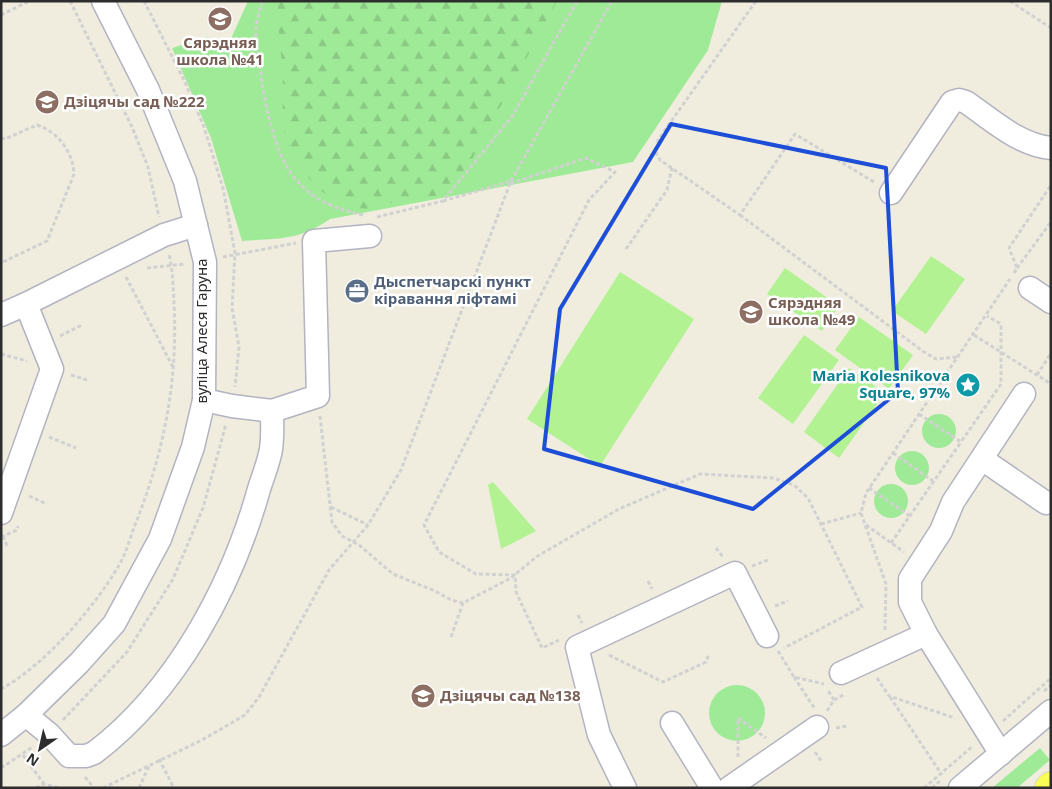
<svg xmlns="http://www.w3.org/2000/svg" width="1052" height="789" font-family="'Noto Sans',sans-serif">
  <defs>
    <pattern id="forest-firs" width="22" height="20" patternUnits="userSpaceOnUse" patternTransform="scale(1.25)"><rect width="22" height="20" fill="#9fea97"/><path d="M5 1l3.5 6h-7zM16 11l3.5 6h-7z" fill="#89c982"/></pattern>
  </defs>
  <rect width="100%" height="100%" fill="#f0eddf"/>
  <g fill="#9fea97">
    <path d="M248,1H722L708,50L633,162L330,219C298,241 280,238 242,241L211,138L172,48L207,37L229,43Z"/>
    <circle cx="939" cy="431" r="17"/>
    <circle cx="912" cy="468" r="17"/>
    <circle cx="891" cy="501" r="17"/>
    <circle cx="737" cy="713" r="28"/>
    <path d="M1040,748L1050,760L1017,788H992Z"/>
  </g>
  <path fill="url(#forest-firs)" d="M278,1H557L470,163C461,174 450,193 435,196C422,198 409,196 397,201C391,203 383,207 376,208C335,214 303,180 288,144C281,127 283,106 283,88C283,59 277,30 278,1Z"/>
  <g fill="#b2f292">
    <path d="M931,256L965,279L926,334L892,311Z"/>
    <path d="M785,268L839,306L822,331L767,294Z"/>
    <path d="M620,272L694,319L600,466L527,419Z"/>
    <path d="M859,317L913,355L889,389L835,350Z"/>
    <path d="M804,335L839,360L793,424L758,398Z"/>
    <path d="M849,368L885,393L839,458L804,432Z"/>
    <path d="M493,482L536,531L501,549L488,485Z"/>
  </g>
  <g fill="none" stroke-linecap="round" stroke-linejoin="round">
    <defs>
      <g id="minor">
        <path d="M891,193L952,102L959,100L966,102C992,120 1019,145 1051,148"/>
        <path d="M1030,288L1051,302"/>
        <path d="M1,315L26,304"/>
        <path d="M272,411L318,396L314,241L370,236"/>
        <path d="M982,459L1046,503"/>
        <path d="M1,513L52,369L26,304L164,235L196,225"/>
        <path d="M841,673L926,634"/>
        <path d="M26,715L49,734L69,756H86L94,753C176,691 232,586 259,489C263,476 269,462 271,449C273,436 272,423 272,411L232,406L204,400"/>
        <path d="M672,723L712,788"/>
        <path d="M1,735L26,715L79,663L114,624L160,539L193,447L204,400L205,262L185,181L148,90L103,1"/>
        <path d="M1001,754L926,634L910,602V579L941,531L953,502L1024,394"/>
        <path d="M625,788L599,735L577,647L735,573L767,636"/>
        <path d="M729,788L817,727"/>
        <path d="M960,788L1051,711"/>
      </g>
      <path id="major" d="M1049,788L1051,786"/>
    </defs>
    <use href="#minor" stroke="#b3b3c2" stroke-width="25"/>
    <use href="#major" stroke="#d1d1d1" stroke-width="30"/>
    <g stroke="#d1d1d1" stroke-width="3" stroke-dasharray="4 2.5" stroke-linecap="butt">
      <path d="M70,1L132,127L148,167L159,217"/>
      <path d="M144,1L184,80L204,127L223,188L235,253L232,308L239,347L235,387"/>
      <path d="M262,1C260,10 257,19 256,27C255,36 257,46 258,54C263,93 272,159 302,186C320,204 339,209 363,215"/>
      <path d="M756,1L658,140L656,153L660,160L740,215L795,134L874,182"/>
      <path d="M1010,1L1051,28"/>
      <path d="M1,15L29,1"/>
      <path d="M1,138L5,139L37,125C58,132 73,152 74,174L47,241L1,263"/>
      <path d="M443,201L511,181L512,183L586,158L615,172L589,200L424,525L439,552L476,574L515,575L516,592L542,648L559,640"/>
      <path d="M740,215L924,352L936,359L957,357"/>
      <path d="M377,217L443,201L513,115L577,1"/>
      <path d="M626,249L667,190L672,168"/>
      <path d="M223,257L296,243"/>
      <path d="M147,268L185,264"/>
      <path d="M1017,268L1051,222"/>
      <path d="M1014,273L1017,268L1009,248L1051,185"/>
      <path d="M126,277L174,369"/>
      <path d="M974,335L1051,384"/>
      <path d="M60,336L82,325"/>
      <path d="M1,354L27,361"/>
      <path d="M71,375L87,380"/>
      <path d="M1037,375L1051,353"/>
      <path d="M919,414L961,442L1001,384V324L987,316"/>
      <path d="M320,416L332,522L342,536L359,545L393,574L435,591L451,600L463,603L511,578L536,557L619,509L700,474L773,478L794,485L808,498L862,607L784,648"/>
      <path d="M49,437L76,448"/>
      <path d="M893,453L933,481"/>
      <path d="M869,488L910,516"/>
      <path d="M29,496L47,504"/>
      <path d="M331,507L368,525"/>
      <path d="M821,524L861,513"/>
      <path d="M866,525L904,552"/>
      <path d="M3,536L8,548"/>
      <path d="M1,537L17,530L18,526"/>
      <path d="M891,543L961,442"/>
      <path d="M716,548L723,557"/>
      <path d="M752,566L768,560"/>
      <path d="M648,581L652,589"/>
      <path d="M775,606L788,601"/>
      <path d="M578,615L582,623"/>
      <path d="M885,630L886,584L861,513L866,493L1010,279"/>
      <path d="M451,637L463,603"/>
      <path d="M778,651L794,677L824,684"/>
      <path d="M609,655L663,682L706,662L709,654"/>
      <path d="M794,677L815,709"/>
      <path d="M877,678L889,696L955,718"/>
      <path d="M1,689C45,665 93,609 118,567C126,554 130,538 135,525C164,452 178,382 174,303C173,287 173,270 169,254"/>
      <path d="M1044,691L1051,685"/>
      <path d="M890,697L942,775"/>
      <path d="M834,700L845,694"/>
      <path d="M827,711L834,700L827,689"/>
      <path d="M63,720L127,652L173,579L203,508L226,424"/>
      <path d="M1003,721L1051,678"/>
      <path d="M836,728L847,726"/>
      <path d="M815,752L822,762"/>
      <path d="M23,755L44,784"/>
      <path d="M738,757V718L766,738"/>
      <path d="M159,759L174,788"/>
      <path d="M1,768L34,746"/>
      <path d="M85,777L94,788"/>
      <path d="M36,788L44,784L59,788"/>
      <path d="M103,788L202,740L245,715L259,697L329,570L368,525L401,470L511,181L612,1"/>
      <path d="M139,788L149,766"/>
      <path d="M924,788L973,746"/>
      <path d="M932,788L941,780"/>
    </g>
    <use href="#minor" stroke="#fff" stroke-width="22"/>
    <use href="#major" stroke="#fbfd57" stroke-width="28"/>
  </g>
  <path fill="none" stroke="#1d4ed8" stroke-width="4" stroke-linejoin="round" d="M671,124L886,168L898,392L753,509L544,449L560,309Z"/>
  <defs>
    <symbol id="school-disc" viewBox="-11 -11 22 22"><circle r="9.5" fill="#8d6e63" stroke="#fff"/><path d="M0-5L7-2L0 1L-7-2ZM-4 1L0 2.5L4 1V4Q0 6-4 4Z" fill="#fff"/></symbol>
    <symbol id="office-disc" viewBox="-11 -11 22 22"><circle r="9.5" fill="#5c6f8a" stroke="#fff"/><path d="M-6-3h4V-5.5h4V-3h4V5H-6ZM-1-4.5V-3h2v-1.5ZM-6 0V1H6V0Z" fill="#fff"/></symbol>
    <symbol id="sight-disc" viewBox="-11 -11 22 22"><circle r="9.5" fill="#0f9aa8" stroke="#fff"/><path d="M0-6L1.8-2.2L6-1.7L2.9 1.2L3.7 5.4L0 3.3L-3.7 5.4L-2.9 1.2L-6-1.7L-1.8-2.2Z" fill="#fff"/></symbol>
  </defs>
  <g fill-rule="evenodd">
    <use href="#school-disc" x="206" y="5" width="28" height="28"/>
    <use href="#school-disc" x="33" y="88" width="28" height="28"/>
    <use href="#office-disc" x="343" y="277" width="28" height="28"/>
    <use href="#school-disc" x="737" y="298" width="28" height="28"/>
    <use href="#sight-disc" x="954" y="371" width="28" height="28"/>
    <use href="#school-disc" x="409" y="682" width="28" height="28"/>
  </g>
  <g text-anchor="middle" stroke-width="5" stroke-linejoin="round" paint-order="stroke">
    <g font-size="15" font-weight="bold" fill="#785e54" stroke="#fff" text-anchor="start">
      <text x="220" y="48" text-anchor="middle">Сярэдняя<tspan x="220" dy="17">школа №41</tspan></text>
      <text x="64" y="107">Дзіцячы сад №222</text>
      <text x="768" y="308">Сярэдняя<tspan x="768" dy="17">школа №49</tspan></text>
      <text x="440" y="701">Дзіцячы сад №138</text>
    </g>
    <g font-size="15" font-weight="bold" fill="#4e5e75" stroke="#fff" text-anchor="start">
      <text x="374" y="287">Дыспетчарскі пункт<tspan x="374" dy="17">кіравання ліфтамі</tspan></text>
    </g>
    <g font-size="15" fill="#2d2d2d" stroke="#fff">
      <text transform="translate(202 331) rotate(-90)" y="5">вуліца Алеся Гаруна</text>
    </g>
    <g font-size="15" font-weight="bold" fill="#0d838f" stroke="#fff" text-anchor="end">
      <text x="950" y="381">Maria Kolesnikova<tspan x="950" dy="17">Square, 97%</tspan></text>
    </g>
  </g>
  <rect width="1052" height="789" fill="none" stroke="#2d2d2d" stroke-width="5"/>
  <g transform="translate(40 749) rotate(214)" stroke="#ffffff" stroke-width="4" paint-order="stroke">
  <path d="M0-4L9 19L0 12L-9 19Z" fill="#2d2d2d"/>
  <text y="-8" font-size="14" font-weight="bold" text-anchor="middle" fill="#2d2d2d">N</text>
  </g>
</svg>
